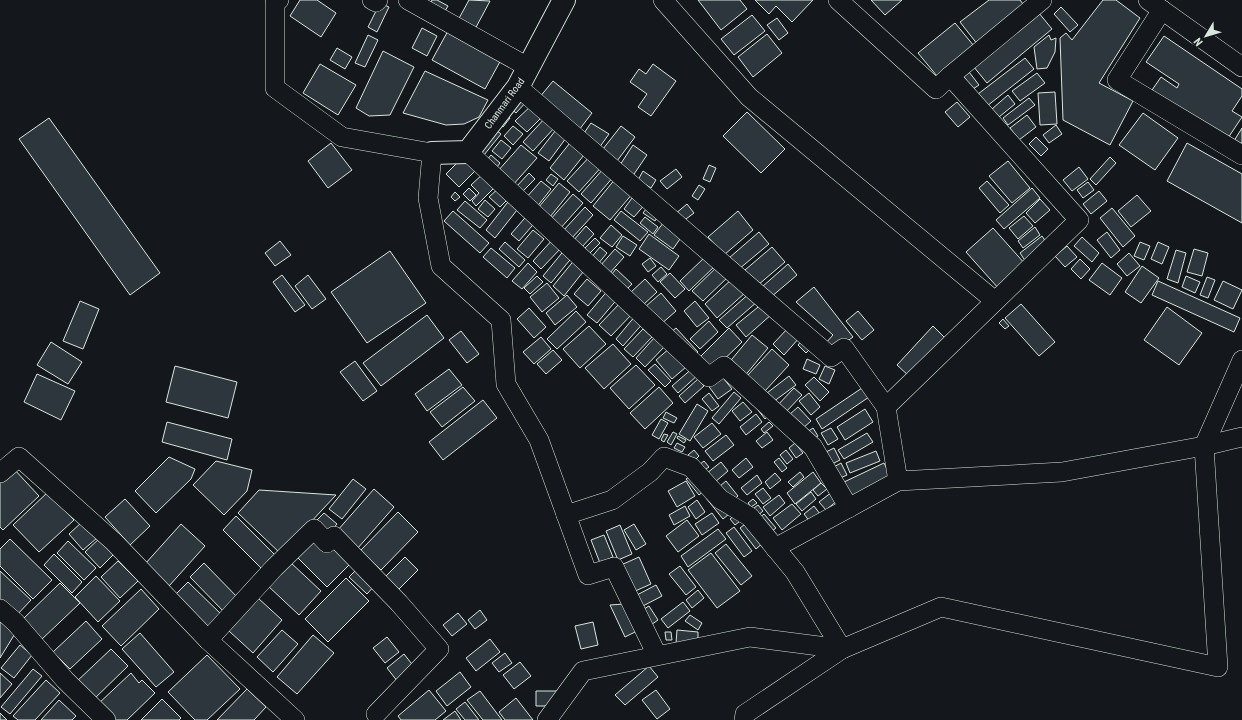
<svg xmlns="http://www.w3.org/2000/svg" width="1242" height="720" font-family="'Roboto Condensed',sans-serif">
  <rect width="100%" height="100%" fill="#14181c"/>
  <g fill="#2c363c" stroke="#d8e6dc">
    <path d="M300,0H317L336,13L321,37L290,16Z"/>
    <path d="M432,0H437L448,6L442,16L428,8Z"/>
    <path d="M469,0L490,1L474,31L457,22Z"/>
    <path d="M698,0H740L747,9L721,30Z"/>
    <path d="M755,0H813L792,22L776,6L769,14Z"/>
    <path d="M871,0H902L885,15Z"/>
    <path d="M989,0H1020L1026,8L978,45L960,22Z"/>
    <path d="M1103,0H1116L1140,18L1099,83L1133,101L1110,145L1063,120L1060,38L1066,33L1072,40Z"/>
    <path d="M380,3L389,7L377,32L368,27Z"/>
    <path d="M1034,7L1052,29L987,83L969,61Z"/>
    <path d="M1061,7L1078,25L1070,32L1054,14Z"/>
    <path d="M752,15L765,31L734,55L721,39Z"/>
    <path d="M777,18L788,33L779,40L767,25Z"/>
    <path d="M955,23L974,46L937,76L918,53Z"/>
    <path d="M422,28L437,36L427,56L412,48Z"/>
    <path d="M449,29L502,58L485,89L432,60Z"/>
    <path d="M767,34L782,53L753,77L738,57Z"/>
    <path d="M368,35L378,40L365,67L355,63Z"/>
    <path d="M1049,35L1051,40L1056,38L1055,52L1047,68L1037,69L1034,47Z"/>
    <path d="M1164,36L1242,89V96L1232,111L1242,117L1226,141L1152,90L1161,77L1177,88L1179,84L1146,62Z"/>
    <path d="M337,48L352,57L345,69L330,60Z"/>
    <path d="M383,51L414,67L390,115L369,116L356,108Z"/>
    <path d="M1025,58L1034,69L987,106L978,94Z"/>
    <path d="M320,64L356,85L338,115L303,93Z"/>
    <path d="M653,64L676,81L651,116L638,107L647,94L630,82L639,69L646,74Z"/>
    <path d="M966,68L979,85L973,89L960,72Z"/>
    <path d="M425,71L488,100L479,117L464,124L446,125L403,113Z"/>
    <path d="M1037,73L1045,83L1020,101L1012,91Z"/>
    <path d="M553,81L592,113L579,130L539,98Z"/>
    <path d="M1055,92L1057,124L1040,125L1038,93Z"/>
    <path d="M522,94L528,100L516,113L509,107Z"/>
    <path d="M1008,95L1015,104L999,117L992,109Z"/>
    <path d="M1029,98L1035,105L1008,125L1003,118Z"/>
    <path d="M957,102L970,117L958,127L945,112Z"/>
    <path d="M533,104L544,115L527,132L515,121Z"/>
    <path d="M503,112L510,118L503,127L496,122Z"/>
    <path d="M747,112L785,149L761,173L723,136Z"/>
    <path d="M1143,113L1178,138L1155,170L1119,145Z"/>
    <path d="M1027,115L1036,127L1019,140L1010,128Z"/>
    <path d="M546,117L556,126L533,151L523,142Z"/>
    <path d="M49,118L160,273L130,295L19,139Z"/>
    <path d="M591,123L609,134L599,148L582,136Z"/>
    <path d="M1056,125L1062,134L1049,143L1043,135Z"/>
    <path d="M491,126L501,134L484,155L475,147Z"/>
    <path d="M513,126L523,134L513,145L504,136Z"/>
    <path d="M559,126L569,134L549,161L538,153Z"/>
    <path d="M621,126L635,137L614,165L599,154Z"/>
    <path d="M1242,128V150L1232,144Z"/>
    <path d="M1036,137L1048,149L1041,156L1029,144Z"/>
    <path d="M573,139L588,150L564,180L550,168Z"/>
    <path d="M501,140L511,148L502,159L492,151Z"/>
    <path d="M331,143L352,170L328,188L308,161Z"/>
    <path d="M1187,143L1242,174V223L1167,181Z"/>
    <path d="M521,145L537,158L512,186L497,172Z"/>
    <path d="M633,145L647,155L632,177L618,168Z"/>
    <path d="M466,154L479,167L459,187L446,174Z"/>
    <path d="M592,154L604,164L579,192L567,181Z"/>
    <path d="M491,155L500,163L495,170L485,162Z"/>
    <path d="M1110,157L1116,163L1096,185L1090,179Z"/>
    <path d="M1008,161L1030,188L1012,203L989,176Z"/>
    <path d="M709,165L716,168L710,182L703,179Z"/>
    <path d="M1079,167L1088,179L1072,191L1063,180Z"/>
    <path d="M604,168L614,176L591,203L581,194Z"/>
    <path d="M676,169L682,177L667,189L660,181Z"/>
    <path d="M486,171L498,184L476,206L472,201L479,193L471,185Z"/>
    <path d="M643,171L656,180L651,188L638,180Z"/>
    <path d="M529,173L535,179L522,192L516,187Z"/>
    <path d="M551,174L558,179L553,186L546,180Z"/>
    <path d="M616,178L634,192L610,220L593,206Z"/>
    <path d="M541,181L551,189L536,208L525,199Z"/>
    <path d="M987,181L1009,205L1000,213L979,188Z"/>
    <path d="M1088,182L1094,190L1083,198L1077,190Z"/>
    <path d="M559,183L570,192L550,217L538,208Z"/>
    <path d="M699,185L705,189L698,200L692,196Z"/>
    <path d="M500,187L510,197L500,207L489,197Z"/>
    <path d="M469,188L476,195L470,201L463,194Z"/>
    <path d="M1032,188L1040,198L1004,229L996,220Z"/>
    <path d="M1099,191L1107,201L1091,214L1083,204Z"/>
    <path d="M455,192L460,197L455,201L451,197Z"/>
    <path d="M573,194L583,203L559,230L549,221Z"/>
    <path d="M635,194L646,203L634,217L624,209Z"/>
    <path d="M1137,195L1151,211L1131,227L1118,211Z"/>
    <path d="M511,198L521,205L495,238L486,230Z"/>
    <path d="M1040,199L1050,210L1035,223L1026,213Z"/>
    <path d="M485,200L495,209L488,217L478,209Z"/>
    <path d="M465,201L487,220L480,228L457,210Z"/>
    <path d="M687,204L694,213L682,222L675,214Z"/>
    <path d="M649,205L660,213L655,221L643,213Z"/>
    <path d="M585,207L593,215L571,239L563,231Z"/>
    <path d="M1112,208L1135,236L1123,247L1100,218Z"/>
    <path d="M453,211L489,243L480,253L444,221Z"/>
    <path d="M621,211L648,232L640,241L614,220Z"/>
    <path d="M738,211L753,230L724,255L708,237Z"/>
    <path d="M530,212L538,219L519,241L511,234Z"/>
    <path d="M1024,216L1033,226L1018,239L1009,228Z"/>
    <path d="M645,217L658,227L653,234L640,223Z"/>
    <path d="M667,218L685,232L673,249L654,235Z"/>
    <path d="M611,225L622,235L612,247L600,238Z"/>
    <path d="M586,226L594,234L581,248L573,241Z"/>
    <path d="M1035,227L1040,235L1023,248L1018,241Z"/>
    <path d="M993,228L1026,265L999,289L966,252Z"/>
    <path d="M533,230L544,239L528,258L517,249Z"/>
    <path d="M759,232L769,244L739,269L729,258Z"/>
    <path d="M1107,232L1120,250L1111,258L1097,240Z"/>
    <path d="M649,234L679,256L669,270L639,249Z"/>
    <path d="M623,236L637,245L630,256L616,247Z"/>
    <path d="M1042,236L1048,245L1026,262L1020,253Z"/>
    <path d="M1082,237L1099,253L1092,262L1074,246Z"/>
    <path d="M554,238L563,246L541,269L533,261Z"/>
    <path d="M595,238L600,243L588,255L583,250Z"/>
    <path d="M280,241L291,255L275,266L265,253Z"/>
    <path d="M505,242L525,260L519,267L499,249Z"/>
    <path d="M1140,242L1150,246L1144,260L1134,256Z"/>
    <path d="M1158,242L1169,247L1162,264L1151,259Z"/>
    <path d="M1067,246L1077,257L1065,267L1055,256Z"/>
    <path d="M600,247L607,253L598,264L591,258Z"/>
    <path d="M772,247L785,262L758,285L745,270Z"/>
    <path d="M491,248L515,268L507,278L483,257Z"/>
    <path d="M566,248L574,255L551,283L543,276Z"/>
    <path d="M615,249L624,257L609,274L600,266Z"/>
    <path d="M1194,249L1208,253L1202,276L1187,272Z"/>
    <path d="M1176,250L1186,253L1178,283L1167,279Z"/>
    <path d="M390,251L426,303L367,343L331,292Z"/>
    <path d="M1129,253L1140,266L1127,276L1117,264Z"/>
    <path d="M707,255L717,264L689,291L680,281Z"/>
    <path d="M576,258L587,267L564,296L553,286Z"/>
    <path d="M650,258L656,266L648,272L642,264Z"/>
    <path d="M1080,259L1090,269L1081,279L1071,269Z"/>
    <path d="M528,263L537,272L522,289L512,281Z"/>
    <path d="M1102,263L1122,278L1110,295L1089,280Z"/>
    <path d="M720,264L730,275L703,301L692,291Z"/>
    <path d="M788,264L797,275L771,297L762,287Z"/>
    <path d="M1142,266L1159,278L1141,303L1125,292Z"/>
    <path d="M661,267L667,274L658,282L652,275Z"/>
    <path d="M616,269L632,284L627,289L611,275Z"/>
    <path d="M670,273L685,289L675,298L660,282Z"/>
    <path d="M282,275L305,305L295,312L273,282Z"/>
    <path d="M308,275L326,299L312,309L295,286Z"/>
    <path d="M537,276L543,282L530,294L524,288Z"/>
    <path d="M1186,276L1200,282L1195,293L1182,287Z"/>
    <path d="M1207,277L1215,280L1208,298L1200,295Z"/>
    <path d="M733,278L746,292L717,318L705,304Z"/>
    <path d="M587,279L601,291L588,306L574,294Z"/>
    <path d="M645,279L657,292L642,306L630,293Z"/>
    <path d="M1158,281L1240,318L1234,332L1152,295Z"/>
    <path d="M1223,281L1242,290L1233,309L1214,300Z"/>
    <path d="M547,283L559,298L542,312L530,297Z"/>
    <path d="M814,287L853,337L834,351L824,345L833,335L796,302Z"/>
    <path d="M609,289L619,297L597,323L587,315Z"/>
    <path d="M751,292L758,301L727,328L719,320Z"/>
    <path d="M661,293L676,311L660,325L645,307Z"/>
    <path d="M567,295L577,307L555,325L546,313Z"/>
    <path d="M80,301L99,309L83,349L63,341Z"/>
    <path d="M695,301L709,318L697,327L684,311Z"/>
    <path d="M621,302L633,313L611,336L599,325Z"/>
    <path d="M763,303L772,314L746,337L736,325Z"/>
    <path d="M1021,304L1055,342L1039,356L1005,318Z"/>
    <path d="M1167,307L1202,333L1179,365L1144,340Z"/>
    <path d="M529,308L546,327L534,338L517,319Z"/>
    <path d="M576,311L586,322L557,349L547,339Z"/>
    <path d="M858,311L874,330L862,340L846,321Z"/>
    <path d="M427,315L444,338L381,386L363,363Z"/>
    <path d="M636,315L644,322L623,346L616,339Z"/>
    <path d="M1003,319L1009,326L1005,329L999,323Z"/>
    <path d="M709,321L718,332L700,349L690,339Z"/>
    <path d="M589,326L606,344L580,368L563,349Z"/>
    <path d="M933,326L946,339L910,377L897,365Z"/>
    <path d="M789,327L800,337L784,355L773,344Z"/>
    <path d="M676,328L698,352L692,358L670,333Z"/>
    <path d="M729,328L742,342L711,372L698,359Z"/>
    <path d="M643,329L652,337L633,357L624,349Z"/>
    <path d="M461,331L479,354L467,363L449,340Z"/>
    <path d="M752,335L768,348L743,378L727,365Z"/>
    <path d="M541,337L551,349L534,364L523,352Z"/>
    <path d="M655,337L665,346L645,367L636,358Z"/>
    <path d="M804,338L813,346L806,353L798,345Z"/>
    <path d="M51,342L82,362L68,384L37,365Z"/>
    <path d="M613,344L631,364L604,389L585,368Z"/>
    <path d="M670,348L686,367L672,379L656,360Z"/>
    <path d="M772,349L789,365L764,392L747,376Z"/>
    <path d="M553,350L562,360L546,374L537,364Z"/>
    <path d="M807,359L820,365L816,374L803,369Z"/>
    <path d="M355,361L377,391L363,401L340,372Z"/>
    <path d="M655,364L671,381L665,387L648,370Z"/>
    <path d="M636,365L655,385L629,409L610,388Z"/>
    <path d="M175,366L237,382L228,418L166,402Z"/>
    <path d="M825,366L835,370L829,384L819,379Z"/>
    <path d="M694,367L699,374L678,393L672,386Z"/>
    <path d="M449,369L462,385L427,411L415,394Z"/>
    <path d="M37,374L75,391L61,420L24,402Z"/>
    <path d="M720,374L732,389L718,399L707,384Z"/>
    <path d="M789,376L796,385L773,402L767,393Z"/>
    <path d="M814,377L829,392L820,401L805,385Z"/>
    <path d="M698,379L704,386L685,403L679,396Z"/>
    <path d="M463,387L475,401L442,427L430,412Z"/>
    <path d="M659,387L673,403L645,429L630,413Z"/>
    <path d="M794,388L802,395L783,415L776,407Z"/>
    <path d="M862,388L869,397L822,429L816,419Z"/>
    <path d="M734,392L741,398L719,424L712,418Z"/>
    <path d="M709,393L719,406L712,411L702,399Z"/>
    <path d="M809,393L820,407L811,415L799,401Z"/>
    <path d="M483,400L497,418L443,460L429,442Z"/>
    <path d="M743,402L752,412L740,421L732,411Z"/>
    <path d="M697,404L708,411L690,441L679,434Z"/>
    <path d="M764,405L771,413L765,419L758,410Z"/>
    <path d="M798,407L811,421L802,429L789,415Z"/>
    <path d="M865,409L873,422L845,440L837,427Z"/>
    <path d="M666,412L677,418L674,423L663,418Z"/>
    <path d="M756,414L762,422L746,435L740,427Z"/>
    <path d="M661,419L668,423L659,439L652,435Z"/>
    <path d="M167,422L232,439L227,460L162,442Z"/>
    <path d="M769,422L773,426L764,433L761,429Z"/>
    <path d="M712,423L721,434L703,448L694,437Z"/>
    <path d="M813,428L818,436L812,440L807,432Z"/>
    <path d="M831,428L838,439L828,445L821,433Z"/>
    <path d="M673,432L677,434L671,445L667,442Z"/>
    <path d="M767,432L773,440L762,448L756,441Z"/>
    <path d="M867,433L873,442L844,459L838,450Z"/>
    <path d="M664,434L668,435L664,442L661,440Z"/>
    <path d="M726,435L734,445L713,461L705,451Z"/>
    <path d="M678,436L686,440L684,443L677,438Z"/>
    <path d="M677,443L685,447L682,452L674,448Z"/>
    <path d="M795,443L803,453L796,458L789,448Z"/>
    <path d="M834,448L840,460L830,465L824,453Z"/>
    <path d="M694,450L699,456L693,462L688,455Z"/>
    <path d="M786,450L793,459L787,464L780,455Z"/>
    <path d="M876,451L880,461L850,473L846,463Z"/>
    <path d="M169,457L195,469L191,479L156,513L135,491Z"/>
    <path d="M746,458L753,467L739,478L732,470Z"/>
    <path d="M779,458L787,468L782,472L774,462Z"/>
    <path d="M216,461L252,470L247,491L224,515L193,485Z"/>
    <path d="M704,461L709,467L703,471L699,465Z"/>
    <path d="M721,462L728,471L715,482L707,473Z"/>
    <path d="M841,463L847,475L838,479L832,468Z"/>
    <path d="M884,463L891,477L849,497L842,483Z"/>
    <path d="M13,468L39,496L3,530L0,527V480Z"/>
    <path d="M800,472L804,477L793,487L788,482Z"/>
    <path d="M813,472L821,483L795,504L787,493Z"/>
    <path d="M775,473L781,480L770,489L765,482Z"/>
    <path d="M693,474L706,489L699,495L686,479Z"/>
    <path d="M757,475L762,483L747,495L741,488Z"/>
    <path d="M353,479L366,489L342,519L329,509Z"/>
    <path d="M686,481L695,496L677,507L668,491Z"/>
    <path d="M726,481L738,496L732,501L720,486Z"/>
    <path d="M821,483L827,489L818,496L813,490Z"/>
    <path d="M763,488L771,498L763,504L755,494Z"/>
    <path d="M374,489L394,507L357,549L337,531Z"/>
    <path d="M259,490L336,495L281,554L238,513Z"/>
    <path d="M48,492L74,520L39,552L13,525Z"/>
    <path d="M811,492L816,499L802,511L796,504Z"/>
    <path d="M832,492L838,500L826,510L819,502Z"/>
    <path d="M712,493L729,514L723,519L706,498Z"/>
    <path d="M779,495L785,503L770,516L763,507Z"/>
    <path d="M125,499L150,526L130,545L105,517Z"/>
    <path d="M753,499L757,503L751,507L748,503Z"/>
    <path d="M697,500L705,512L696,519L688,507Z"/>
    <path d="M792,504L801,514L782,530L773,518Z"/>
    <path d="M758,505L763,511L755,518L750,511Z"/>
    <path d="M685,506L690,516L674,525L669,515Z"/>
    <path d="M814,506L820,514L810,522L804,514Z"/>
    <path d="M398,512L418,532L381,570L360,551Z"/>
    <path d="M739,512L744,518L735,525L730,519Z"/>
    <path d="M324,513L337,524L328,534L315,522Z"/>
    <path d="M712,513L719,523L702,535L695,524Z"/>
    <path d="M764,514L776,528L768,534L757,520Z"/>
    <path d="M236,516L277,557L264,571L223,530Z"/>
    <path d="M687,520L699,536L678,552L666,536Z"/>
    <path d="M749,521L765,541L756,549L740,528Z"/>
    <path d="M82,522L97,538L83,550L69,534Z"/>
    <path d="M181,524L205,546L160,596L136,574Z"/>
    <path d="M634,524L646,544L636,550L624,530Z"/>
    <path d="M620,525L632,554L618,560L606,531Z"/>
    <path d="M734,527L752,551L744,557L726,533Z"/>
    <path d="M718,529L726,539L688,567L681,556Z"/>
    <path d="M604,535L613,557L600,563L591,540Z"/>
    <path d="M315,536L330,545L350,564L327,587L295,555Z"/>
    <path d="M101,537L116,552L100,568L85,552Z"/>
    <path d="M10,539L52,580L33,599L0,566V549Z"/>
    <path d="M68,541L96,568L84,580L57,553Z"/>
    <path d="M726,544L752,576L741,585L715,553Z"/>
    <path d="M711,553L740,591L717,608L688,570Z"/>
    <path d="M54,554L82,582L72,593L44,565Z"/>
    <path d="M405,557L418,570L398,590L385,577Z"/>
    <path d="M639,557L651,584L633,592L621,565Z"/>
    <path d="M118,561L138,581L120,598L101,577Z"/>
    <path d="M290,562L321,591L299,615L267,585Z"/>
    <path d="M204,563L240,600L226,614L190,577Z"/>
    <path d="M680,566L696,587L686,595L669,574Z"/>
    <path d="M358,568L376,584L367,594L349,577Z"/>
    <path d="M0,571L31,600L15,617L0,603Z"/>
    <path d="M96,576L120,601L98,622L75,597Z"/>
    <path d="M346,578L369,601L328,642L305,619Z"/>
    <path d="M188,582L222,615L206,630L173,597Z"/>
    <path d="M60,583L80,603L41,640L22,620Z"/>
    <path d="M656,585L662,596L641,607L635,596Z"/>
    <path d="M141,589L159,609L121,646L102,626Z"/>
    <path d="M698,590L704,598L692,608L686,600Z"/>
    <path d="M258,598L282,620L253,653L229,631Z"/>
    <path d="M683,602L690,611L668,628L661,619Z"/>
    <path d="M624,604L637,631L625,637L610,605Z"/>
    <path d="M649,606L658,620L648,627L639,612Z"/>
    <path d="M480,610L487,620L475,629L468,620Z"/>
    <path d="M458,613L467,624L452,636L443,625Z"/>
    <path d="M690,615L702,623L698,630L685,621Z"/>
    <path d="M0,621L16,632L0,658Z"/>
    <path d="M86,621L102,639L70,669L53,652Z"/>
    <path d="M593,622L598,645L581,649L575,626Z"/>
    <path d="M282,630L298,644L273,672L257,657Z"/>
    <path d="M677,630L698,632V644L676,643Z"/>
    <path d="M665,632H671L672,640H666Z"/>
    <path d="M140,633L174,672L156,687L122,649Z"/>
    <path d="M313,635L334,653L297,694L277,677Z"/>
    <path d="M387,637L399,652L385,663L373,648Z"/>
    <path d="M490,639L500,652L476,671L466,658Z"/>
    <path d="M20,645L32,655L14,678L1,668Z"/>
    <path d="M111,649L128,666L91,702L74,684Z"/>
    <path d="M505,653L512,663L499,672L492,663Z"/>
    <path d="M404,654L415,668L398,682L387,668Z"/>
    <path d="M207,655L240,689L207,720H195L168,692Z"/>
    <path d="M520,662L531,676L514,689L503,675Z"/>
    <path d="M649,666L658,677L625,705L615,695Z"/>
    <path d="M33,669L42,676L10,714L1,707Z"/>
    <path d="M460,672L471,687L447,706L436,691Z"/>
    <path d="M0,673L12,684L0,698Z"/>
    <path d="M131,673L139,683L142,680L155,693L127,720H111L97,705Z"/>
    <path d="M46,680L60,693L35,720H18L13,716Z"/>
    <path d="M247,689L266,707L254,720H217Z"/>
    <path d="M429,690L446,711L435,720H401L398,716Z"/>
    <path d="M656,690L670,709L657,719L642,700Z"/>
    <path d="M480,691L502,720H483L467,700Z"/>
    <path d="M536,691H557L558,706H536Z"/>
    <path d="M516,698L533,720H505L499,712Z"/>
    <path d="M162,699L181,718L179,720H141Z"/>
    <path d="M59,700L76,716L72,720H41Z"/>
    <path d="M465,702L479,720H465L456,709Z"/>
    <path d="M455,711L461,720H443Z"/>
    <path d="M0,713L7,720H0Z"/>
  </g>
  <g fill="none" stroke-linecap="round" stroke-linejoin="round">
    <defs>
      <g id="street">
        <path d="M279,0L275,3V88L342,137L432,153L428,198L441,266L501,320L506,384L539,440L588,575L614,567L657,655"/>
        <path d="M372,0L376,2L378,0"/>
        <path d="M408,0L528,67"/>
        <path d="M663,0L749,97L995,301"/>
        <path d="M838,0L936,89L950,76L1079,220L886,407L898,481"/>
        <path d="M1148,0L1242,67"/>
        <path d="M1162,10L1117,80L1242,155"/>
        <path d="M950,76L1042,0"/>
        <path d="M518,87L831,357L844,348L886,407"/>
        <path d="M468,152L709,377L724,366L813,447L849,508"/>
        <path d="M0,473L19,457L114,542L208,640L295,720"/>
        <path d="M566,515L612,500L650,472L664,457L691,467L720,499L750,517L795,572L842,649"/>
        <path d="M775,548L898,481L1062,472L1204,446L1242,437"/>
        <path d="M0,609L15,622L65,680L106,720"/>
        <path d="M208,640L274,568L314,529L327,543L334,536L399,603L439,649L376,714"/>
        <path d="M547,720L583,671L750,637L842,649"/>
        <path d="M744,720L745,714L842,649L941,607L1218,667L1204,446L1242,360"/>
      </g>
      <path id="secondary" d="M432,153L468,152L518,87L564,0"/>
    </defs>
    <use href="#street" stroke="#d8e6dc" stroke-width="20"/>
    <use href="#secondary" stroke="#d8e6dc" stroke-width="24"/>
    <use href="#street" stroke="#14181c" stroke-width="19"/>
    <use href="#secondary" stroke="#14181c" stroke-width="22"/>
  </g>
  <g text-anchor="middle" stroke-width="3" stroke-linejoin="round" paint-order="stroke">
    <g font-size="10" fill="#d8e6dc" stroke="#14181c">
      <text transform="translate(504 103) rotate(-54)" y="4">Chanmari Road</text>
    </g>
  </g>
  <g transform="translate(1206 36) rotate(232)" stroke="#14181c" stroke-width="3" paint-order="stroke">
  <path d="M0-3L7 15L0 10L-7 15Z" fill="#d8e6dc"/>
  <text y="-6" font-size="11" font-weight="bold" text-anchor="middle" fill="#d8e6dc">N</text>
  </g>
</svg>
